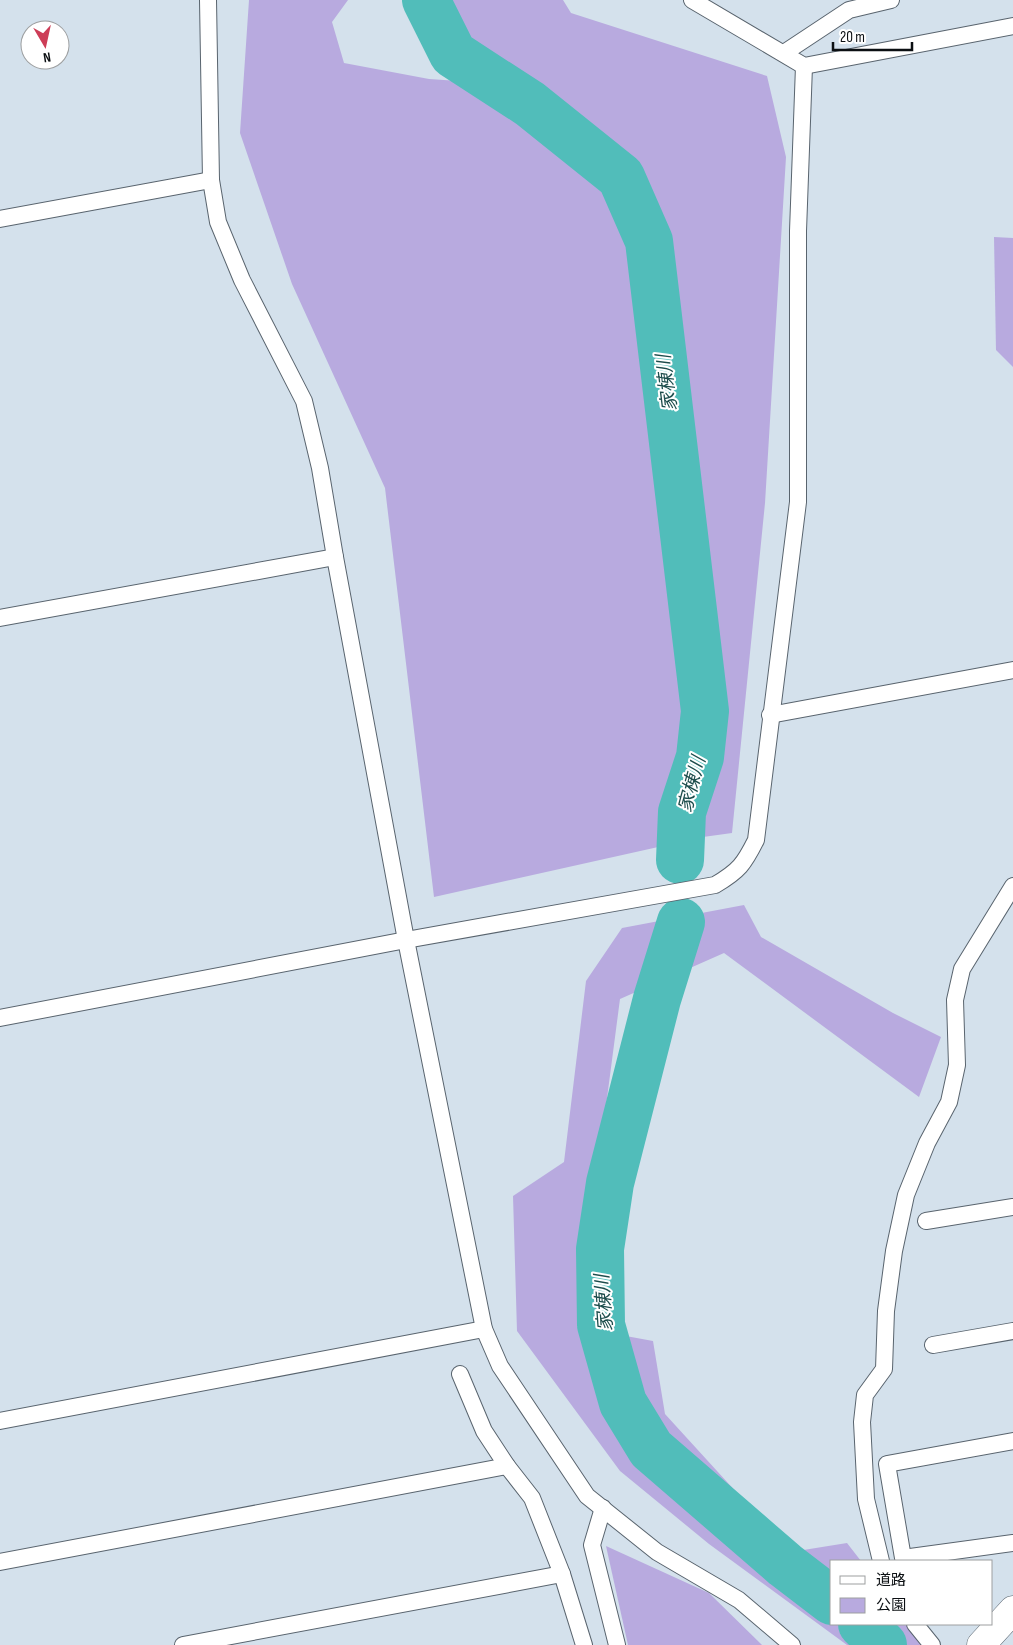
<svg xmlns="http://www.w3.org/2000/svg" width="1013" height="1645" font-family="'Sofia Sans Condensed','Noto Sans JP',sans-serif">
  <rect width="100%" height="100%" fill="#d4e1ec"/>
  <g fill="#b8aadf">
    <path d="M249,0H348L332,22L344,63L429,79L488,83L443,0H563L571,13L767,76L786,157L765,503L732,833L703,837L434,897L385,488L292,284L240,133Z"/>
    <path d="M994,237L1013,238V367L996,350Z"/>
    <path d="M744,905L761,937L893,1013L941,1037L919,1097L724,953L620,999L577,1327L653,1341L665,1414L791,1552L847,1543L861,1561H832V1624H906L922,1645H847L709,1544L620,1471L517,1331L513,1196L564,1162L586,981L622,928Z"/>
    <path d="M606,1546L709,1593L762,1645H628Z"/>
  </g>
  <g fill="none" stroke-linecap="round" stroke-linejoin="round">
    <g stroke="#51bdba" stroke-width="48">
      <path d="M426,0L453,54L530,104L621,177L649,241L705,711L700,757L682,812L680,860"/>
      <path d="M681,922L657,999L610,1183L600,1249L601,1325L623,1403L651,1449L785,1565L832,1601"/>
      <path d="M862,1624L883,1645"/>
    </g>
    <defs>
      <g id="lane">
        <path d="M208,0L211,180L218,222L242,280L304,401L320,468L335,557L406,940L484,1329L500,1366L587,1496L657,1552L739,1600L792,1645"/>
        <path d="M692,0L804,66L1013,26"/>
        <path d="M784,53L849,10L891,0"/>
        <path d="M0,219L211,180"/>
        <path d="M0,618L335,557"/>
        <path d="M770,715L1013,670"/>
        <path d="M0,1018L406,940L715,885C739,871 744,864 756,840L798,502V231L804,66"/>
        <path d="M926,1221L1013,1207"/>
        <path d="M933,1345L1013,1331"/>
        <path d="M460,1374L484,1431L507,1466L532,1498L562,1574L584,1645"/>
        <path d="M0,1421L484,1329"/>
        <path d="M1013,1441L887,1464L903,1558L1013,1543"/>
        <path d="M603,1508L592,1545L617,1645"/>
        <path d="M881,1561L866,1499L862,1422L865,1395L884,1369L886,1311L894,1251L906,1195L927,1143L949,1102L957,1065L955,1000L962,969L1013,886"/>
        <path d="M0,1562L507,1466"/>
        <path d="M915,1624L932,1645"/>
        <path d="M183,1645L562,1574"/>
      </g>
      <path id="street" d="M981,1645L1013,1610"/>
    </defs>
    <use href="#lane" stroke="#59646e" stroke-width="18"/>
    <use href="#street" stroke="#59646e" stroke-width="29"/>
    <use href="#lane" stroke="#fff" stroke-width="16"/>
    <use href="#street" stroke="#fff" stroke-width="28"/>
  </g>
  <g text-anchor="middle" stroke-width="4" stroke-linejoin="round" paint-order="stroke">
    <g font-size="19" font-style="italic" fill="#1d4d4c" stroke="#fff">
      <text transform="translate(666 383) rotate(-97)" y="7">家棟川</text>
      <text transform="translate(691 784) rotate(-75)" y="7">家棟川</text>
      <text transform="translate(603 1303) rotate(-94)" y="7">家棟川</text>
    </g>
  </g>
  <rect x="830" y="1560" width="162" height="65" fill="#ffffff" stroke="#9d9fa0"/>
  <rect x="840" y="1576" width="25" height="8" fill="#ffffff" stroke="#9d9fa0"/>
  <text x="876" y="1585" font-size="15" fill="#0b0f12">道路</text>
  <rect x="840" y="1598" width="25" height="15" fill="#b8aadf" stroke="#9d9fa0"/>
  <text x="876" y="1610" font-size="15" fill="#0b0f12">公園</text>
  <g transform="translate(45 45) rotate(171)"><circle r="24" fill="#ffffff" stroke="#9d9fa0"/>
  <path d="M0-4L9 19L0 12L-9 19Z" fill="#cd3d57"/>
  <text y="-8" font-size="14" font-weight="bold" text-anchor="middle" fill="#0b0f12">N</text>
  </g>
  <path d="M833 42v8h79v-8" fill="none" stroke="#0b0f12" stroke-width="2.5"/>
  <text x="840" y="42" font-size="15" fill="#0b0f12" stroke="#ffffff" stroke-width="4" paint-order="stroke">20 m</text>
</svg>
